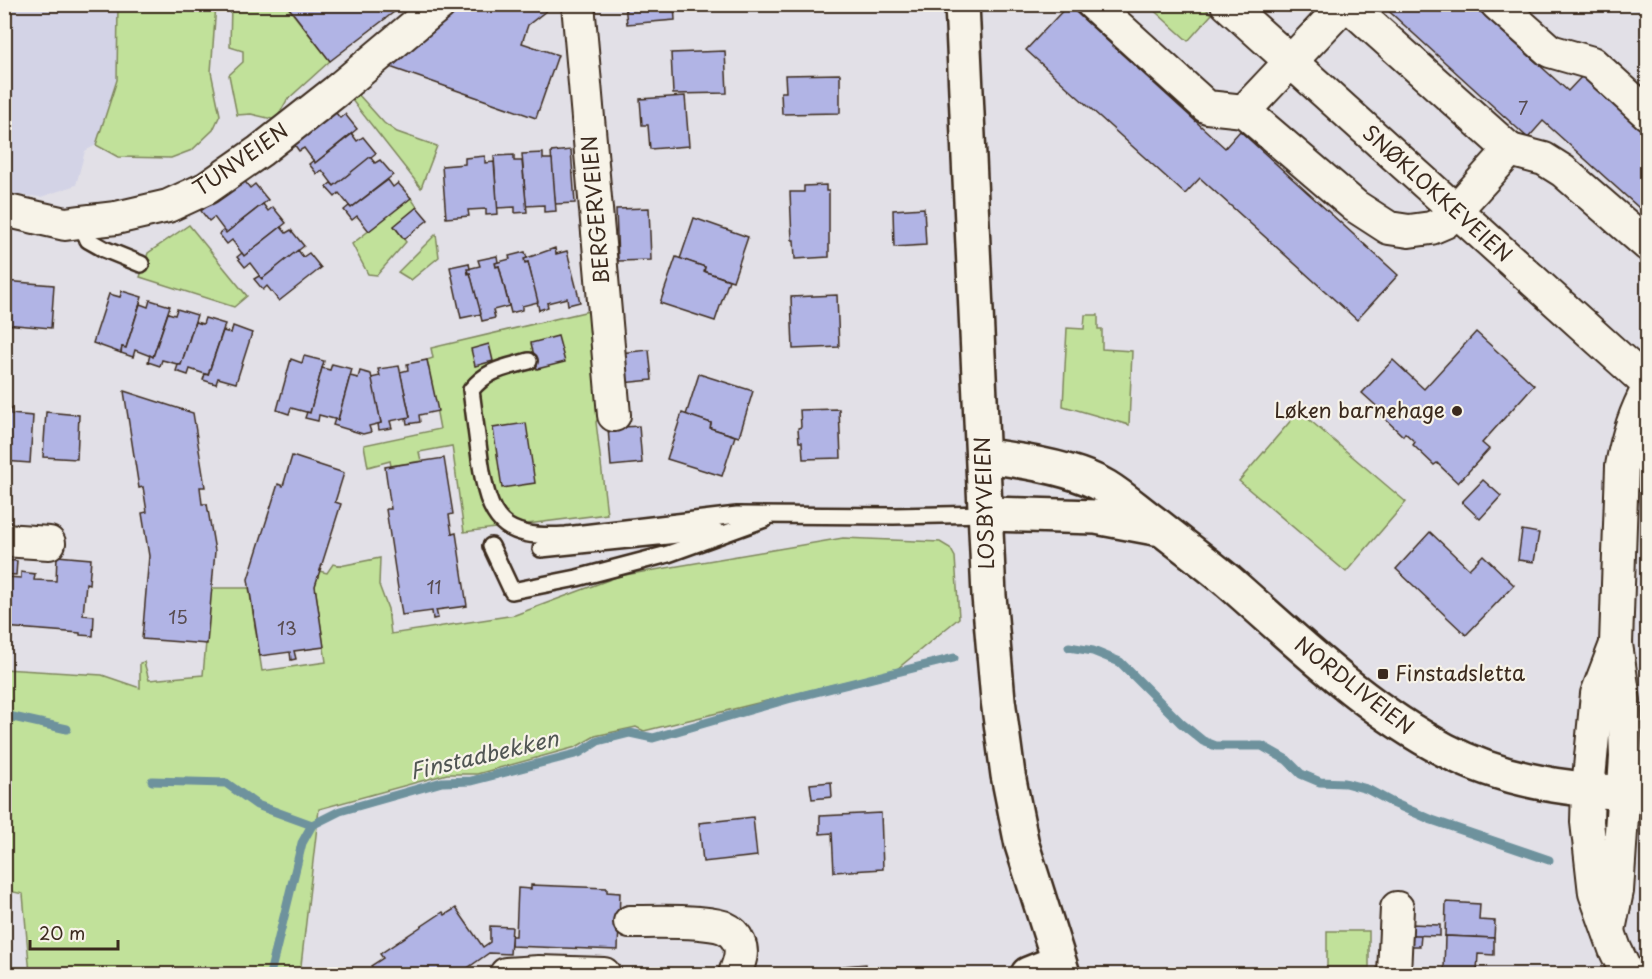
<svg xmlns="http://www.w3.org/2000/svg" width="1652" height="979" font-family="'Playpen Sans',sans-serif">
  <rect width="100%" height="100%" fill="#e2e0e7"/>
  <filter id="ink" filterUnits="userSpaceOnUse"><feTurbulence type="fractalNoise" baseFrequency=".0167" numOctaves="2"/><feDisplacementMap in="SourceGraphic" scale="12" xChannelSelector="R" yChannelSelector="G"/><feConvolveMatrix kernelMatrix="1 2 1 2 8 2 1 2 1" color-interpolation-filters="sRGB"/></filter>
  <g filter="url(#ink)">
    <g fill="#d3d3e6">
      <path d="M4,5H118L117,80L96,145L85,151L76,185L41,197L18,195L5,190Z"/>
      <path d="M1647,946V974H1626L1636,952Z"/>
    </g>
    <g fill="#c1e19a" stroke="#7e865c" stroke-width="1.5">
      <path d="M118,5H216L211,72L220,115L213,130L192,150L171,158L118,157L96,145L117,80Z"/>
      <path d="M231,5H286L330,61L287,100L276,120L251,114L237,115L229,75L243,62V51L230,47Z"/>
      <path d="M1148,5H1201L1212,14L1188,41Z"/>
      <path d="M358,94L384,123L397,132L437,146L421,188L351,99Z"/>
      <path d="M411,198L417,207L394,226L406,242L377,275L368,274L352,244Z"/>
      <path d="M189,225L247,296L234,307L140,277L148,253Z"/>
      <path d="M436,234L439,257L411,280L398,272Z"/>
      <path d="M589,311L602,412L596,422L607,514L464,532L452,446L419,452L421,461L391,466L390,461L368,467L364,445L440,429L427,360L433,358L431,348Z"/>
      <path d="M1085,315H1098V329H1102V349L1132,351L1129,425L1063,406L1067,328L1084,329Z"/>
      <path d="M1299,411L1406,502L1346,572L1239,481Z"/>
      <path d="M843,538L940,542L950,548L955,557L959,618L897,669L644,731L636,727L595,736L576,747L477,774H447L319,809L300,974H30L23,894L5,890L4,669L102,675L140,688V663L144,662L149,680L203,675L211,588H249L262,671L326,662L315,586L319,571L327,573L333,564L340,566L380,558L379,585L388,609L391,634L515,615L619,576Z"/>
      <rect x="1327" y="931" width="42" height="36"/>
    </g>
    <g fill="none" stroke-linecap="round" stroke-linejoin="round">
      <g stroke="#6e929d" stroke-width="9">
        <path d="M1069,647L1093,651L1120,662L1181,723L1203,741L1216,746H1262L1287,760L1301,774L1320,782L1345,783L1367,789L1393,803L1432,820L1549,860"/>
        <path d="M4,715L67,729"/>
        <path d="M152,781L226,783L257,805L312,825"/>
        <path d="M270,974L302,843L312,825L340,811L442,782L471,781L579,753L598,741L630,733L653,738L788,699L954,658"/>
      </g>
    </g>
    <g fill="#b1b4e5" stroke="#3b2a1e" stroke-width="1.5">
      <path d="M286,4H391L394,12L330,61Z"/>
      <path d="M462,4H555L528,25L522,43L558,55L536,118L384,65Z"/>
      <path d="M625,4H674L675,20L627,24Z"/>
      <path d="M1381,4H1472L1568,91L1583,75L1648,133V216L1543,121L1528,138Z"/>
      <path d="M1068,5L1225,148L1240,131L1398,275L1357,320L1200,178L1185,194L1026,50Z"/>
      <path d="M725,51L727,93L673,94L671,53Z"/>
      <path d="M840,74V113L782,114L781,92H786L785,75Z"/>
      <path d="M685,96L689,146L650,149L648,125H642L640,99Z"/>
      <path d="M332,108L340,118L345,114L357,129L315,163L304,148L299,151L291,140Z"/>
      <path d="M352,134L357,141L363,137L376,153L334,186L322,170L317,174L309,164L314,160L315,163Z"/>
      <path d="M571,150L575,203L555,204L551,152Z"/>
      <path d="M543,153V159H552L556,211L544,212V205L526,206L522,154Z"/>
      <path d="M514,155V161H522L527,212L515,213V207L497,208L494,156Z"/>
      <path d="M485,156V163L494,162L498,214L486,215V209L468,210L469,216L446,218L442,166L465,164V158Z"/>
      <path d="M370,157L375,163L380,160L393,175L351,208L339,193L335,197L326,187L331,183L334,186Z"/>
      <path d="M243,179L250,188L255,184L268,200L226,233L214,217L209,221L201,211Z"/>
      <path d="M388,180L393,187L398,183L411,198L369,231L357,216L352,220L344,210L349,206L351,208Z"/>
      <path d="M826,185V191H829V257L795,259L794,240H792L790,192H804V186Z"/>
      <path d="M263,204L268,211L273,207L286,223L244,256L232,240L227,244L219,234L224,230L226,233Z"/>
      <path d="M417,207L428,220L404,239L394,226Z"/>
      <path d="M649,208L651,260L618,261L616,209Z"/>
      <path d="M924,208L926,245L894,247L893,210Z"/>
      <path d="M694,218L748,237L733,281L706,272L704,271L705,267L680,259Z"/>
      <path d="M281,227L286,233L291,230L304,246L262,279L250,263L245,267L237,257L242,253L244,256Z"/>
      <path d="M555,248L556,254L567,251L580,302L568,305L567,298L547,303L548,307L539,310L528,262L525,263L524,259Z"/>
      <path d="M298,250L303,257L309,253L321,268L279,301L267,286L263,290L254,279L259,276L262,279Z"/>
      <path d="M525,252L527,258L524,259L525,263L528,262L538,302L522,306V310L511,313L499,266L496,267L495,263L510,259L509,256Z"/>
      <path d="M497,256L498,262L495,263L496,267L499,266L509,306L493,310L495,318L482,321L470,273L468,274L467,269L480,266L478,260Z"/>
      <path d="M676,257L705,267L704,271L706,272L729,280L715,321L660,303Z"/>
      <path d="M469,263L470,269H467L468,274L470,273L481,314L461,318L450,267Z"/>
      <path d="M4,281L54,285L51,328L4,324Z"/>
      <path d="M122,291L142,297L126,348L122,347L121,353L93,343L109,294L120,297Z"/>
      <path d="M837,295L839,347L793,349L791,297Z"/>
      <path d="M150,300L170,306L153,357L135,350L133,357L121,353L122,347L126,348L140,304L148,307Z"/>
      <path d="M177,309L197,315L181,365L162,360L160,366L148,362L150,355L153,357L168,313L175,315Z"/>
      <path d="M205,318L225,324L208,375L190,369L188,375L176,371L178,365H181L195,322L203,324Z"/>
      <path d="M233,326L252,333L236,383L218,378L216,384L203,380L205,374L208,375L223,331L231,333Z"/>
      <path d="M1476,332L1534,385L1482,443L1489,449L1458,483L1437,463L1434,465L1413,445L1415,442L1405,433L1403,436L1381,415L1383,412L1362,393L1393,360L1424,389Z"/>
      <path d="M558,336L565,362L537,369L531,343Z"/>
      <path d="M489,344L493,361L475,366L471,349Z"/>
      <path d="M649,350L652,380L622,383L619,353Z"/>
      <path d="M304,356L324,361L310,413L291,408L289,414L277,410L291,359L302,363Z"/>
      <path d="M427,360L438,411L419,415L420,422L407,424L406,418L410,417L400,372L408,370L407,364Z"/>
      <path d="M332,364L352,369L338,420L319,415L318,421L305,418L307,412L310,413L322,368L330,370Z"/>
      <path d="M399,366L410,417L390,421L392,428L379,430L378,424L381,423L371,378L380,376L378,369Z"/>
      <path d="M360,371L371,374L381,423L369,426L371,432L363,434L333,425L335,419L338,420L350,376L358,378Z"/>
      <path d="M699,374L753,391L739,437L710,428L711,423L686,415Z"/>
      <path d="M124,391L193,413L205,487H200L202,504H207L215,551L207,644L142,639L149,556L142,513L147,512L143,487L139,488Z"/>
      <path d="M4,409H11V414L33,416L30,463L4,461Z"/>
      <path d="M839,409L841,458L803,459L802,442H799L798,428L801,427L800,410Z"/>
      <path d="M46,412L79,415L77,459L43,457Z"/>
      <path d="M682,413L711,423L710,428L735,436L722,476L667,459Z"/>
      <path d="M526,423L535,483L502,488L493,428Z"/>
      <path d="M639,426L642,463L611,466L608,428Z"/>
      <path d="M292,456L344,473L335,502L341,504L315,586L324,647L294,651L296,659L291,660L290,652L260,656L248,579L278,484L283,486Z"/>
      <path d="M444,458L453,514L449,515L452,534L456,533L467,606L436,610L438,618L433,619L432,611L402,615L386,509H391L385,467Z"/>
      <path d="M1483,480L1501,496L1480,519L1462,502Z"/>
      <path d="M1522,530L1539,533L1534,562L1518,560Z"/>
      <path d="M1430,532L1469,569L1483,555L1514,585L1466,635L1396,569Z"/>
      <path d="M57,556L91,559L89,584L86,583L83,615L94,616L93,636L80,635V633L4,627L5,577L21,578V572L35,574L34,580L56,581Z"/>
      <path d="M4,560L17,561L16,575L4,574Z"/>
      <path d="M831,782L832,797L812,799L810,784Z"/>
      <path d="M881,813L883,869L834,872L832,833L820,834V816Z"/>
      <path d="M753,817L757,856L703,862L699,823Z"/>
      <path d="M531,885L607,888V892L620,893L618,950L511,946V936H516L518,888L531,889Z"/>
      <path d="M1446,902L1480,904L1479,920L1495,921L1494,938L1445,936Z"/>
      <path d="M456,908L483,947L490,942V926L512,927L510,954L489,953L459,974H378L371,966L383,958L380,954L443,912L445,915Z"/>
      <path d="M1410,924L1440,925V936L1409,935Z"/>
      <path d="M1409,935H1421L1420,946H1409Z"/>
      <path d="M1445,936L1494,938V955L1478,954L1477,971L1444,970Z"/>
      <path d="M866,964L867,974H789V972L843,970V966Z"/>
      <path d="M1444,970L1477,971V974H1443Z"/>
    </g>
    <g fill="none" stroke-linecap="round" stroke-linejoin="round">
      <defs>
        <g id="service">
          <path d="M80,222L88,240L104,249L141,264"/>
          <path d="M529,361C504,368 488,369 471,390C474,413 477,436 480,459C489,521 501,539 566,535L737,515L894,516L987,514"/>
          <path d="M491,546L512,591L577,578L668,554L765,519"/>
          <path d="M541,549L716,531"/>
        </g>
        <g id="minor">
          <path d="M578,4L614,415"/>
          <path d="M1093,4L1207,107L1244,111L1355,206L1389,228L1409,231L1431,228L1445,222L1510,150L1347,4"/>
          <path d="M1227,4L1648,384"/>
          <path d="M1497,4L1550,51L1592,63L1648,114"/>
          <path d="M1244,111L1345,4"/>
          <path d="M1510,150L1544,159L1563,171L1648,245"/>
          <path d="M4,210L65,224L80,222L116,218L168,206L207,188L260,151L335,92L440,4"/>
          <path d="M4,540L49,543"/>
          <path d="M1615,647L1597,694L1588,789L1587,822L1595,893L1615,949L1627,974"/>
          <path d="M630,922C654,922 702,920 723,927C730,930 736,936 739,943C744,954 738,964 735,974"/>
          <path d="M1609,930L1617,891L1626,757L1624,700L1616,644L1622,466C1627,438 1634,414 1648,389"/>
          <path d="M506,974L539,972L604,974"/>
          <path d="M1394,974L1397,908"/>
        </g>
        <g id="secondary">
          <path d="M962,4L989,596L998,700L1008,775L1022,845L1063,974"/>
          <path d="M984,456C1020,460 1074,468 1106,487C1124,498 1140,513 1157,525C1181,544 1205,562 1228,581C1298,642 1363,707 1445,750C1507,783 1579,791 1648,794"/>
          <path d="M987,514L1096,517L1155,528"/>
          <path d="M1028,974L1058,962"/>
        </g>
      </defs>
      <use href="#service" stroke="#3b2a1e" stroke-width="20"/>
      <use href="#minor" stroke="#3b2a1e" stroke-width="36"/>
      <use href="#secondary" stroke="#3b2a1e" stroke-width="38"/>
      <use href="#service" stroke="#f7f3e8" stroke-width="15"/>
      <use href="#minor" stroke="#f7f3e8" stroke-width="32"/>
      <use href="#secondary" stroke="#f7f3e8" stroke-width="33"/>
    </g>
  </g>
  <g fill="#3b2a1e" stroke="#f7f3e8" stroke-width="2">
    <circle cx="1457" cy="411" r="6"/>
    <rect x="1377" y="668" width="12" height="12" rx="3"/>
  </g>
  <g text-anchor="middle" stroke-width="4.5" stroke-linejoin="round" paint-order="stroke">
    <g font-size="18" fill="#584c50">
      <text x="1523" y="115">7</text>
      <text x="434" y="594">11</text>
      <text x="178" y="624">15</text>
      <text x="287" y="635">13</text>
    </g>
    <g font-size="21" fill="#3b2a1e" stroke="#f7f3e8">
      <text transform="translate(241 160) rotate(-35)" y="7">TUNVEIEN</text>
      <text transform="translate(1437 194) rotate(42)" y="7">SNØKLOKKEVEIEN</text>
      <text transform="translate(596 210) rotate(-95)" y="7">BERGERVEIEN</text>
      <text transform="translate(985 503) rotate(-92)" y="7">LOSBYVEIEN</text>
      <text transform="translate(1354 686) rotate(38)" y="7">NORDLIVEIEN</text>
    </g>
    <g font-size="21" fill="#3b2a1e" stroke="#f7f3e8" text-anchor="end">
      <text x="1445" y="418">Løken barnehage</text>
      <text x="1395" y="681" text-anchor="start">Finstadsletta</text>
    </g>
    <g font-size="22" font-style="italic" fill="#505553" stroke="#f7f3e8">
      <text transform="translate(484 755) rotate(-13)" y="8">Finstadbekken</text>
    </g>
  </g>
  <rect width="1652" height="979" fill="none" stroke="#f7f3e8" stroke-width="24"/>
  <rect x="12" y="12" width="1628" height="955" fill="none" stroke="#3b2a1e" stroke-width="2" filter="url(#ink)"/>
  <path d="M30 940v9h88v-9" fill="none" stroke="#3b2a1e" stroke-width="3"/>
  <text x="39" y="940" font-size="18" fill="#3b2a1e" stroke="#f7f3e8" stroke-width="4.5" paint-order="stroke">20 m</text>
</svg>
